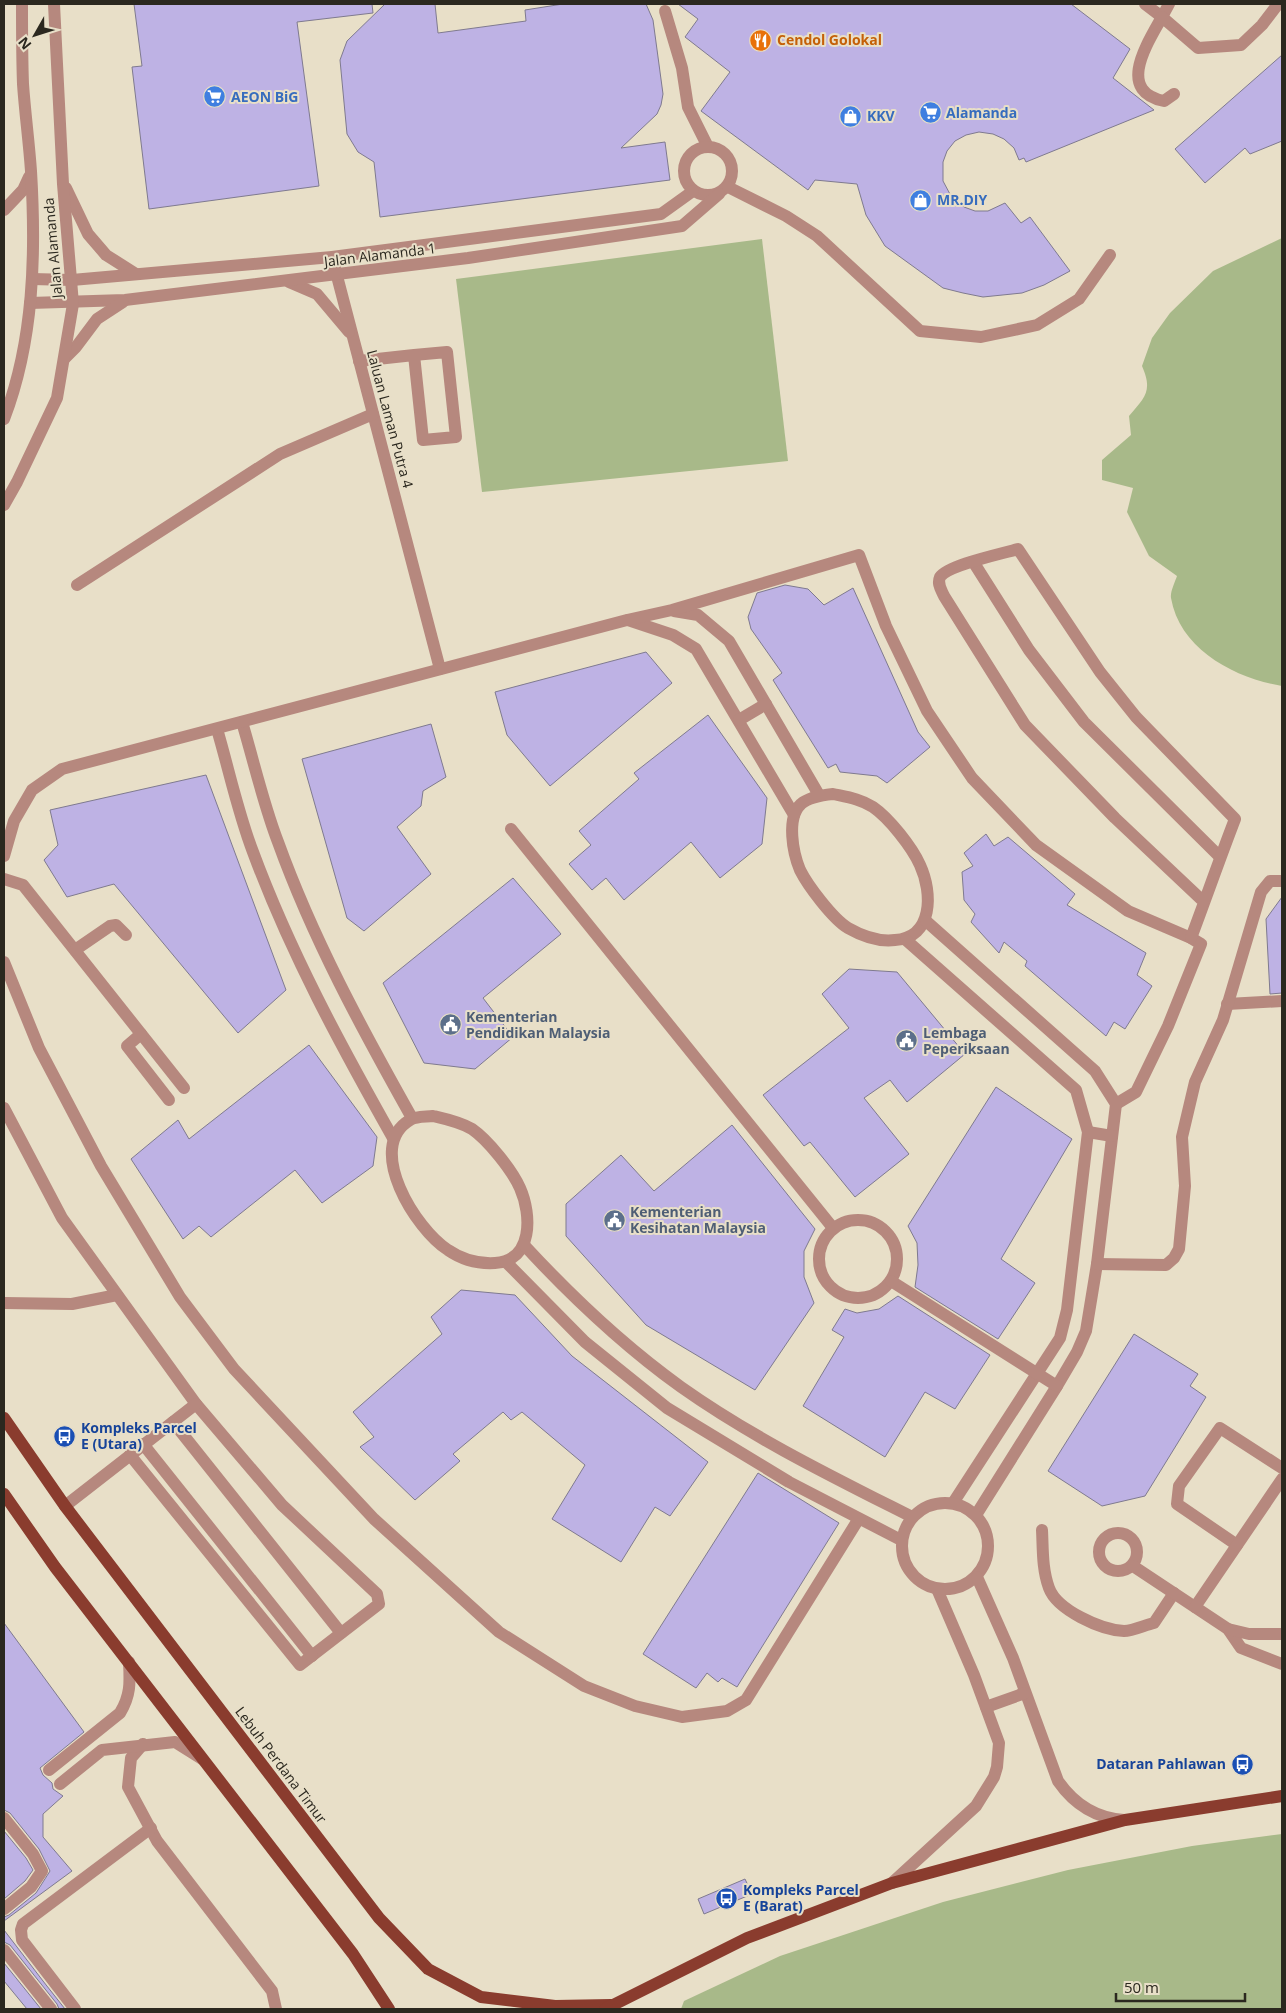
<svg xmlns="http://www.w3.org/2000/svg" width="1286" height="2013" font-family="'Open Sans',sans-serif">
  <rect width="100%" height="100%" fill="#e8dfc8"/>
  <g fill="#a8b989">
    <path d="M1282,238V686C1235,678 1180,650 1171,598C1170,592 1175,582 1177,576L1149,556L1127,512L1133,488L1102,480V460L1131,435L1129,416C1145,397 1153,391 1142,366L1152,338L1170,313L1213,271Z"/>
    <path d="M762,239L788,461L482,492L456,279Z"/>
    <path d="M1282,1834V2009H681L684,2001L780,1956L943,1902L1068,1870L1192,1846Z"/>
  </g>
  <g fill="#beb2e4" stroke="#7f7a8f">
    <path d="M134,4H372L373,13L297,22L319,186L149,209L132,67L142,66Z"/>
    <path d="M385,4H435L438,33L526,21L525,10L563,4H646L653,20L663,94L661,105L657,114L621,148L665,142L670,180L380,217L374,162L358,152L347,134L340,60L347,41Z"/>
    <path d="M678,4H1071L1130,49L1113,78L1154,110L1026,162L1024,158L1019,160L1014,148L1004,139L993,134L979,132L966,135L955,141L947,151L943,162V181L951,196L964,207L975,211H988L1005,203L1021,223L1030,217L1070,271L1044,285L1022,293L983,297L963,293L943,288L885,246L866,215L857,184L815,180L808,190L701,111L730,72L685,37L698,19Z"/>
    <path d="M1282,55V141L1250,154L1245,148L1205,183L1175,149Z"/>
    <path d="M785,585L808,589L824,605L853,588L918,732L930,747L887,783L877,776L840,772L836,764L828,768L773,680L782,673L751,629L748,617L757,593Z"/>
    <path d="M646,652L672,683L550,786L507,735L495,692Z"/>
    <path d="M708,715L767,798L762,844L720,878L691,842L624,900L606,878L592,890L569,864L591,845L579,831L639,779L634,773Z"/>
    <path d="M431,724L446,777L423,791L421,806L397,827L431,874L364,931L347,918L302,759Z"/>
    <path d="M206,775L286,990L238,1033L114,884L67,897L44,860L58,845L50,810Z"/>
    <path d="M986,834L994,846L1008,837L1075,894L1067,905L1146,953L1137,975L1152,986L1125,1029L1114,1022L1106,1036L1025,966L1027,961L1004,942L999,953L971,922L975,914L964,900L962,872L973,866L964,853Z"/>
    <path d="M513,878L561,934L483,998L513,1037L475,1069L424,1063L383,983Z"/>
    <path d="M1282,897V993L1270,994L1266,919Z"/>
    <path d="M849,969L897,972L965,1054L907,1102L890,1080L864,1098L909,1154L855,1197L810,1142L804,1146L763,1095L849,1028L822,994Z"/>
    <path d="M309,1045L377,1137L373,1166L322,1203L295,1170L211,1237L199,1226L183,1239L131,1159L178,1120L189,1139Z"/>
    <path d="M996,1087L1072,1139L1001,1259L1035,1283L998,1339L915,1287L918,1265L917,1243L908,1226Z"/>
    <path d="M732,1125L815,1229L804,1251V1277L814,1303L755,1390L646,1325L566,1236V1204L621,1155L654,1191Z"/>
    <path d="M461,1290L515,1295L572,1356L708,1462L670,1516L655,1507L621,1562L552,1519L585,1465L522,1412L511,1420L503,1412L453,1454L460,1461L415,1500L360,1447L374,1437L353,1412L442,1334L431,1317Z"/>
    <path d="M898,1296L990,1355L955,1409L925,1392L885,1457L803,1406L844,1337L832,1330L845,1309L857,1313L879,1309Z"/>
    <path d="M1134,1334L1198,1374L1190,1386L1206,1397L1145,1496L1102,1506L1048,1471Z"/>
    <path d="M758,1473L839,1523L737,1687L722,1678L718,1682L707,1673L696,1688L643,1654Z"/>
    <path d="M4,1623L84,1732L40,1768L43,1775L52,1783L53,1789L63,1796L43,1814V1837L72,1871L4,1921V1917L9,1915L36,1893L50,1871L39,1849L10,1813L4,1810Z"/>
    <path d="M4,1831L26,1858L33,1870L25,1881L4,1899Z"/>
    <path d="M745,1879L752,1894L704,1914L698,1899Z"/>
    <path d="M4,1930L43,1981L65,2009H59L57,2004L10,1945L4,1942Z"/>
    <path d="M4,1963L41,2009H27L4,1981Z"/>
  </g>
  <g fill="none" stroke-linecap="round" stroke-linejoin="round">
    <g stroke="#b6887e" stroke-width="12">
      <path d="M1145,4L1162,17L1169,4"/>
      <path d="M665,11L682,68L688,107L708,147"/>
      <path d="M1174,94L1164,101C1116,91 1147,44 1162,17L1198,48L1241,45L1262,25L1278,4"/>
      <circle cx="708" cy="171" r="24"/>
      <path d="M728,187L786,216L817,236L920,331L981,337L1037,325L1079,299L1110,255"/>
      <path d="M66,188L88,234L106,255L136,274"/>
      <path d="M4,210L23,190L29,177"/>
      <path d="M332,257L440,669"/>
      <path d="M32,279L72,280L332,257L661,214L693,191"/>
      <path d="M289,282L317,294L349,332"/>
      <path d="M30,303L125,300L468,258L682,226L719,194"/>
      <path d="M64,359L76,347L97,319L123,302"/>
      <path d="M359,361L414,355L423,440L456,437L447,352L414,355"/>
      <path d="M4,419C34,341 36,254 31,171C29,142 25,113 23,84C22,57 22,30 22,4"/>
      <path d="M4,505L17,482L57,398L73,304L63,184L54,4"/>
      <path d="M974,563L1029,650L1084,722L1220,857"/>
      <path d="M77,585L280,454L373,414"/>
      <path d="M674,611L698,615L729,641L819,795"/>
      <path d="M628,620L673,635L696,649L794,815"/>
      <path d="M739,720L766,704"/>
      <path d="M242,722C254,762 263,803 278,842C313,939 362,1029 412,1118"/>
      <path d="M217,729C229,770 238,813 253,852C290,952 341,1046 393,1138"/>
      <path d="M833,794C847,797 861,799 873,807C889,818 912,847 920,865C933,893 933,938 895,940C879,942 862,936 848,928C833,919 808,886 800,870C793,853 786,818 801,804C809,797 823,795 833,794Z"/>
      <path d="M511,829L833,1228"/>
      <path d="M4,856L14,821L32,790L62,769L627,620L672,610L859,555L886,626L927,711L972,778L1036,845L1128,911L1191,938L1201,944L1168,1026L1136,1092L1116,1104"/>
      <path d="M4,879L23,885L184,1088"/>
      <path d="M926,921L1095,1071L1116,1104L1097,1264L1086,1331L1077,1352L1057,1386L976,1515"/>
      <path d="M1191,938C1206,898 1220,858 1235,819L1136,717L1100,672L1018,549C1001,554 948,565 940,577C937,584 941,589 944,596L1025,725L1115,818L1204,902"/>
      <path d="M906,940L1076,1090L1088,1132L1067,1310L1060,1338L953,1503"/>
      <path d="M75,950L110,926L116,925L126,935"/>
      <path d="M4,962L39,1048L101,1166L180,1297L234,1369L374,1519L499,1632L584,1686L635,1706L682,1717L727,1711L746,1700L858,1520"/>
      <path d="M1227,1004L1282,1001"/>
      <path d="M141,1034L127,1046L169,1100"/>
      <path d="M4,1108L62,1218L196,1404L282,1505L377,1594L379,1604L300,1665L130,1455"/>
      <path d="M433,1116C446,1119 460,1122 472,1129C488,1140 512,1170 520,1188C532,1215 533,1261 495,1263C478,1264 461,1259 448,1250C416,1230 364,1147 410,1120C416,1116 426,1117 433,1116Z"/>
      <path d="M1088,1132L1112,1136"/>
      <circle cx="858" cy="1259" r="39"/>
      <path d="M524,1245C572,1297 624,1346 681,1387C753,1438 833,1477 912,1517"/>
      <path d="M506,1262L585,1342L667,1408L789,1482L901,1540"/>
      <path d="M1097,1264L1166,1265L1174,1258L1179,1249L1185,1186L1182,1137L1195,1082L1223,1020L1261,892L1270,881H1282"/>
      <path d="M891,1281L1057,1386"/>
      <path d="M4,1303L72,1304L117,1295"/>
      <path d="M173,1422L341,1633"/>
      <path d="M143,1444L312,1656"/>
      <circle cx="945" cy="1546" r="43"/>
      <path d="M65,1506L196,1404"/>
      <path d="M1042,1530C1043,1549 1042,1569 1049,1588C1057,1610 1101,1630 1124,1631C1133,1631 1145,1625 1154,1623L1174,1593"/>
      <circle cx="1118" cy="1552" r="19"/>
      <path d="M1237,1545L1177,1504L1179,1486L1220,1428L1282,1468"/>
      <path d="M1133,1566L1228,1629L1241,1648L1282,1664"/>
      <path d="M977,1577L1013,1658L1058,1781C1074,1804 1095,1818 1124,1820"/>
      <path d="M1195,1607L1282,1479"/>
      <path d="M1228,1629L1249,1634H1282"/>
      <path d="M986,1707L1025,1693"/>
      <path d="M143,1744L131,1758L128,1787L157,1841L272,1991L276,2009"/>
      <path d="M49,1770L120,1713C131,1695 130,1682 129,1662"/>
      <path d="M60,1784L102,1750L175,1742L202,1759"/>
      <path d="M4,1818L33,1854L42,1871L31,1887L4,1909"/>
      <path d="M892,1883L976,1806L994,1777L997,1767L999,1743L974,1675L937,1589"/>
      <path d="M4,1950L51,2009"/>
      <path d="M75,2009L22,1940L21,1930L23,1924L151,1828"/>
    </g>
    <g stroke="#8a3c2e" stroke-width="12">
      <path d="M4,1418L65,1506L379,1918L428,1969L481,1997L555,2006L611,2005"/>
      <path d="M4,1494L55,1567L353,1954L389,2009"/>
      <path d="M605,2009L747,1938L892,1883L1125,1820L1282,1796"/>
    </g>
  </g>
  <defs>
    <symbol id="restaurant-disc" viewBox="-11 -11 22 22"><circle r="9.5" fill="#e8710a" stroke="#e8dfc8"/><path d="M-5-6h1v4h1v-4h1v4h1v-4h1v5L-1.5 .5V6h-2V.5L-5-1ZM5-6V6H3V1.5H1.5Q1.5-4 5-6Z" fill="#fff"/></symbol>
    <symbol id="supermarket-disc" viewBox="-11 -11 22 22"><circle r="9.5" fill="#3f7fe0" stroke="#e8dfc8"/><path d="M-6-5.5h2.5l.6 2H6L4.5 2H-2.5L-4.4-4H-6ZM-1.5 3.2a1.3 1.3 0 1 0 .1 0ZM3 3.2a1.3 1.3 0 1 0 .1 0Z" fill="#fff"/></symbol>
    <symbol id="shop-disc" viewBox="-11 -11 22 22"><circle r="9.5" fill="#3f7fe0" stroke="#e8dfc8"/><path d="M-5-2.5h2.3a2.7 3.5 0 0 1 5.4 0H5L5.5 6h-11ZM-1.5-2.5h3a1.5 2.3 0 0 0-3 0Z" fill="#fff"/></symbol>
    <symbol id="civic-disc" viewBox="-11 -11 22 22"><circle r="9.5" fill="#5c6f8a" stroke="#e8dfc8"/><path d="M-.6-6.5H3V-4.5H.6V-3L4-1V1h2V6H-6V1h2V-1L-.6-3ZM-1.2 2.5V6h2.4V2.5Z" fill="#fff"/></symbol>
    <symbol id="bus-disc" viewBox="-11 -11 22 22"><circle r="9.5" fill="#1a4fb4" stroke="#e8dfc8"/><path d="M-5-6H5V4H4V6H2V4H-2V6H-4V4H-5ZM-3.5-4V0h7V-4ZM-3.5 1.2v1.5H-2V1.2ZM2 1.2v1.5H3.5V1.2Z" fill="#fff"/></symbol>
  </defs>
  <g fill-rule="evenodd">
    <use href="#restaurant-disc" x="748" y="28" width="25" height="25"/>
    <use href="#supermarket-disc" x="202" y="84" width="25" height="25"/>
    <use href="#supermarket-disc" x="918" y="100" width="25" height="25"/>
    <use href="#shop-disc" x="838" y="104" width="25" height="25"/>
    <use href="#shop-disc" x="908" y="188" width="25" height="25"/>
    <use href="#civic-disc" x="438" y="1012" width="25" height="25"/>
    <use href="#civic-disc" x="894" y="1028" width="25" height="25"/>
    <use href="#civic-disc" x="602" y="1208" width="25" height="25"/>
    <use href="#bus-disc" x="52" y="1424" width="25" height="25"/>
    <use href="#bus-disc" x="1230" y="1752" width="25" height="25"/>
    <use href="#bus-disc" x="714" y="1886" width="25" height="25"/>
  </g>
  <g text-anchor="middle" stroke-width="4" stroke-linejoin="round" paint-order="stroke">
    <g font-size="14" font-weight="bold" fill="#c56008" stroke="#e8dfc8" text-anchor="start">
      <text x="777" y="45">Cendol Golokal</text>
    </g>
    <g font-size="14" font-weight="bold" fill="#366cbe" stroke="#e8dfc8" text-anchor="start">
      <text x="231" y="102">AEON BiG</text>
      <text x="946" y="118">Alamanda</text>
      <text x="867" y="121">KKV</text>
      <text x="937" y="205">MR.DIY</text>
    </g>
    <g font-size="14" fill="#2b281f" stroke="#e8dfc8">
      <text transform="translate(53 248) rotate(-95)" y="5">Jalan Alamanda</text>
      <text transform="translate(380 255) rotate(-7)" y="5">Jalan Alamanda 1</text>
      <text transform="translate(390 419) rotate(75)" y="5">Laluan Laman Putra 4</text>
      <text transform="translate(281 1765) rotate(53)" y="5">Lebuh Perdana Timur</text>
    </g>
    <g font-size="14" font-weight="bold" fill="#4e5e75" stroke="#e8dfc8" text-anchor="start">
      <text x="466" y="1022">Kementerian<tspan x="466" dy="16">Pendidikan Malaysia</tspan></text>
      <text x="923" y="1038">Lembaga<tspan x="923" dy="16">Peperiksaan</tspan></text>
      <text x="630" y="1217">Kementerian<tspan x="630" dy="16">Kesihatan Malaysia</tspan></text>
    </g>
    <g font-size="14" font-weight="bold" fill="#164399" stroke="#e8dfc8" text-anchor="start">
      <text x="81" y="1433">Kompleks Parcel<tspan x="81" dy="16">E (Utara)</tspan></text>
      <text x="1226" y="1769" text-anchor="end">Dataran Pahlawan</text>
      <text x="743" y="1895">Kompleks Parcel<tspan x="743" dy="16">E (Barat)</tspan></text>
    </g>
  </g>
  <rect width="1286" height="2013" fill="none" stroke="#2b281f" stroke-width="10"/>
  <g transform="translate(35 35) rotate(231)" stroke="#e8dfc8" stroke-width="4" paint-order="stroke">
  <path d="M0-4L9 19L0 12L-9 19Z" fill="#2b281f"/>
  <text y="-8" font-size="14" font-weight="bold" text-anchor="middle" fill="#2b281f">N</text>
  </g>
  <path d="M1116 1993v8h129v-8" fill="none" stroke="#2b281f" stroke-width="2.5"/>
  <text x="1124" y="1993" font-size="15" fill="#2b281f" stroke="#e8dfc8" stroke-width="4" paint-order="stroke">50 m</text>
</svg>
